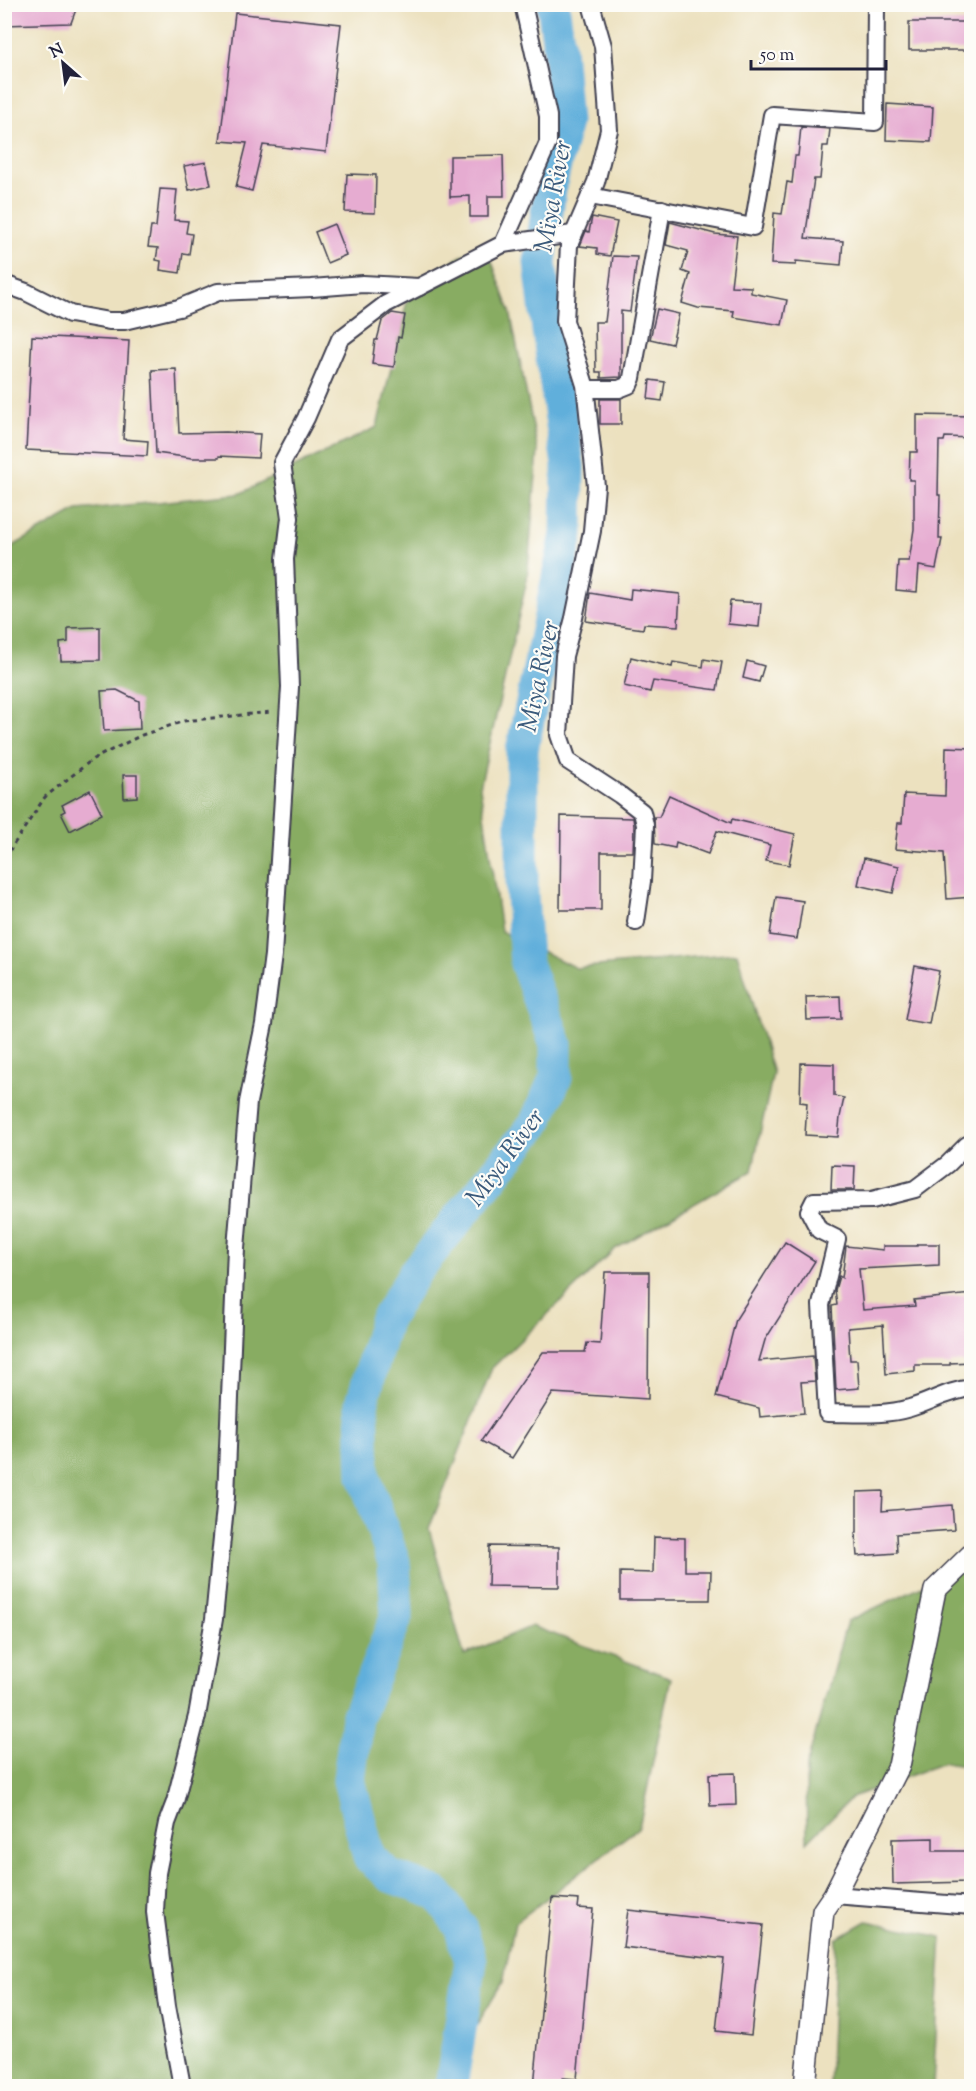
<svg xmlns="http://www.w3.org/2000/svg" width="976" height="2091" font-family="'Sorts Mill Goudy',serif">
  <rect width="100%" height="100%" fill="#fdfcf7"/>
  <filter id="ink" filterUnits="userSpaceOnUse"><feTurbulence type="fractalNoise" baseFrequency=".0167" numOctaves="2"/><feDisplacementMap in="SourceGraphic" scale="12" xChannelSelector="R" yChannelSelector="G"/><feConvolveMatrix kernelMatrix="1 2 1 2 8 2 1 2 1" color-interpolation-filters="sRGB"/></filter>
  <filter id="wash" filterUnits="userSpaceOnUse"><feTurbulence type="fractalNoise" baseFrequency=".008" numOctaves="4" result="noise"/><feDisplacementMap in="SourceGraphic" scale="24" xChannelSelector="R" yChannelSelector="G"/><feGaussianBlur stdDeviation="1.35" result="paint"/><feColorMatrix in="noise" values="0 0 0 0 0 0 0 0 0 0 0 0 0 0 0 0 0 1.4 0 .05"/><feComposite in="paint" operator="in"/></filter>
  <g filter="url(#wash)">
    <rect width="100%" height="100%" fill="#ece1bf"/>
    <g fill="#88ac62" stroke="#55674e" stroke-width="1.5">
      <path d="M485,243L510,311L538,451L527,580L480,787L501,931L576,968L737,953L773,1073L752,1171L615,1249L492,1368L429,1529L464,1655L532,1626L671,1678L639,1827L515,1923L503,1982L440,2086H5L4,551L77,510L239,494L377,427L411,284Z"/>
      <path d="M971,1563V1767L943,1763L852,1797L807,1842L806,1767L847,1621Z"/>
      <path d="M867,1921L942,1937L933,2086H829L836,1939Z"/>
    </g>
    <g fill="none" stroke-linecap="round" stroke-linejoin="round">
      <path stroke="#61afdb" stroke-width="33" d="M451,2086L471,1961L460,1926L438,1894L390,1876L369,1857L349,1780L357,1718L397,1615L394,1562L364,1476L362,1403L385,1321L415,1272L535,1124L556,1077V1044L526,963L522,893V750L567,534L568,465L548,330L540,262L551,183L565,122L559,47L553,4"/>
    </g>
    <g id="blocks">
      <g fill="#e6acd1">
        <path d="M4,4H78L71,23L4,25Z"/>
        <path d="M235,13L341,24L326,152L263,145L252,191L236,187L247,143L220,141Z"/>
        <rect x="909" y="22" width="63" height="28"/>
        <path d="M887,104L933,107L931,142L886,140Z"/>
        <path d="M801,127L830,129L828,146H823L820,179H814L805,238L843,241L841,265L796,261V265L771,264L774,213L782,214L787,182L792,183L795,156H798Z"/>
        <path d="M503,155L504,196H488V217H470V196L450,197V156Z"/>
        <path d="M206,162L211,185L189,190L184,166Z"/>
        <path d="M347,174L376,175L375,213L345,212Z"/>
        <path d="M160,189L177,190L174,220L188,221L186,233L192,234L189,254L183,253L180,273L160,270L161,261L156,260L158,248L148,247L151,227H156Z"/>
        <path d="M592,217L617,222L610,256L597,254V248L580,246L586,231L589,232Z"/>
        <path d="M670,222L715,234L737,236L731,286L751,287V293L787,300L782,325L733,317L734,311L698,308L682,303L690,274L682,271L688,251L666,245Z"/>
        <path d="M334,224L346,255L327,263L315,232Z"/>
        <path d="M613,256L637,257L630,312L621,311V377L601,378V372H596L595,322H605Z"/>
        <path d="M657,309L679,314L672,344L650,339Z"/>
        <path d="M392,313L405,315L401,338L398,337L394,367L372,364L375,340H377L382,321Z"/>
        <path d="M32,336L129,341L123,439L148,441L147,456L26,450Z"/>
        <path d="M176,369L179,433L226,432L260,434L258,458L219,456V458H192L156,453L152,370Z"/>
        <path d="M650,380L665,382L662,401L648,399Z"/>
        <rect x="600" y="399" width="21" height="25"/>
        <path d="M917,415L972,416V438L945,437L944,441H939L938,495H940L939,539H942L936,569L919,566L917,592L896,590L898,561H909L914,529V480H909L910,452H917Z"/>
        <path d="M631,589L680,594L678,626L644,624L643,629L586,621L590,593L630,600Z"/>
        <path d="M730,601L761,603L759,627L728,624Z"/>
        <path d="M100,627V660L61,661L60,643L68,642V628Z"/>
        <path d="M631,657L672,667L673,662L703,667L704,659L722,662L717,690L653,681L650,692L624,686Z"/>
        <path d="M747,661L764,666L759,682L743,678Z"/>
        <path d="M117,690L139,701L140,729L104,731L101,691Z"/>
        <path d="M946,747L972,748V833H967L972,872V897L947,899L944,853L895,849L898,823H902L904,794L945,796Z"/>
        <path d="M123,775H137V797L124,798Z"/>
        <path d="M90,790L102,814L70,831L61,813L65,811L62,805Z"/>
        <path d="M669,795L731,823L732,819L795,834L789,865L766,861L770,845L717,831L708,854L676,842L675,848L655,844L654,817H659Z"/>
        <path d="M561,816L633,818L634,826L633,852H601V910H560Z"/>
        <path d="M864,858L899,866L893,893L858,885Z"/>
        <path d="M776,897L803,901L797,939L770,935Z"/>
        <path d="M915,966L939,971L929,1024L905,1020Z"/>
        <path d="M840,996L841,1019L807,1020L806,997Z"/>
        <path d="M801,1063L834,1064V1096L844,1098L840,1117L838,1137L805,1135L807,1103L800,1102Z"/>
        <path d="M832,1165L855,1166L854,1190H831Z"/>
        <path d="M785,1242L815,1261L765,1340L759,1361L813,1356L815,1381L801,1382L804,1413L760,1417L759,1408L716,1397L736,1319Z"/>
        <path d="M917,1244H939V1265L859,1269L863,1310L915,1306L914,1300L972,1294V1362L950,1363V1365H915V1371L886,1374L883,1325L848,1328L850,1360H857L859,1388L836,1390L832,1306L837,1305L835,1290L839,1276L842,1278L846,1246L883,1250V1246H917Z"/>
        <path d="M605,1272H649L648,1399L553,1393L512,1458L481,1441L543,1352H585L587,1343L600,1344Z"/>
        <path d="M883,1491L882,1511L952,1505L954,1530L896,1534L897,1553L857,1556L855,1533H857V1492Z"/>
        <path d="M654,1537L685,1538V1571H711L710,1600H620V1572L653,1573Z"/>
        <path d="M489,1546L559,1547V1587L488,1586Z"/>
        <path d="M735,1773L736,1805L710,1806L709,1774Z"/>
        <path d="M933,1838V1851H967L968,1882L893,1884L892,1839Z"/>
        <path d="M552,1898L579,1900L578,1908L593,1909L577,2079L563,2078L562,2086H534Z"/>
        <path d="M628,1910L763,1925L751,2035L716,2031L724,1959L623,1947Z"/>
      </g>
    </g>
  </g>
  <g filter="url(#ink)">
    <use href="#blocks" fill-opacity="0" stroke="#403f4f" stroke-width="1.5"/>
    <g fill="none" stroke-linecap="round" stroke-linejoin="round">
      <defs>
        <g id="minor">
          <path d="M591,4L603,46L609,130L596,182L569,245L565,321L585,385L596,486L592,531L574,618L564,656L559,735L568,761L620,795L642,812L645,825L642,881L636,922"/>
          <path d="M590,196L753,227L772,115L875,122L876,4"/>
          <path d="M503,244L573,234"/>
          <path d="M4,284L26,292L70,314L109,321H124L179,308L218,292L312,288L363,284L419,287"/>
          <path d="M586,389H619L629,385L632,378L662,209"/>
          <path d="M972,1145H967L948,1164L915,1189L872,1200L814,1201L809,1211L819,1230L837,1239L821,1305L827,1413C853,1413 884,1416 910,1408C931,1402 949,1390 972,1388"/>
          <path d="M834,1895L972,1906"/>
          <path d="M182,2086L167,2006L155,1912L157,1873L167,1823L175,1802L197,1716L214,1619L226,1497L236,1248L248,1102L264,1024L273,955L290,687L285,559L290,518L282,463L306,418L340,339L386,304L503,244L548,143V116L523,4"/>
        </g>
        <path id="tertiary" d="M805,2086L823,1911L834,1895L899,1766L935,1590L972,1554"/>
      </defs>
      <use href="#minor" stroke="#403f4f" stroke-width="20"/>
      <use href="#tertiary" stroke="#403f4f" stroke-width="24"/>
      <path stroke="#403f4f" stroke-width="3" stroke-dasharray="4.5 4.5" stroke-linecap="butt" d="M4,859L45,797L93,759L142,735L184,721L271,712"/>
      <use href="#minor" stroke="#fff" stroke-width="16"/>
      <use href="#tertiary" stroke="#fff" stroke-width="21"/>
    </g>
  </g>
  <g text-anchor="middle" stroke-width="4.5" stroke-linejoin="round" paint-order="stroke">
    <g font-size="26" font-style="italic" fill="#3b5a7b" stroke="#fdfcf7">
      <text transform="translate(552 196) rotate(-80)" y="9">Miya River</text>
      <text transform="translate(538 676) rotate(-78)" y="9">Miya River</text>
      <text transform="translate(504 1157) rotate(-54)" y="9">Miya River</text>
    </g>
  </g>
  <rect width="976" height="2091" fill="none" stroke="#fdfcf7" stroke-width="24"/>
  <g transform="translate(63 63) rotate(332)" stroke="#fdfcf7" stroke-width="4.5" paint-order="stroke">
  <path d="M0-4.5L10 22L0 15L-10 22Z" fill="#22223b"/>
  <text y="-9" font-size="16" font-weight="bold" text-anchor="middle" fill="#22223b">N</text>
  </g>
  <path d="M751 60v9h135v-9" fill="none" stroke="#22223b" stroke-width="3"/>
  <text x="760" y="60" font-size="18" fill="#22223b" stroke="#fdfcf7" stroke-width="4.5" paint-order="stroke">50 m</text>
</svg>
